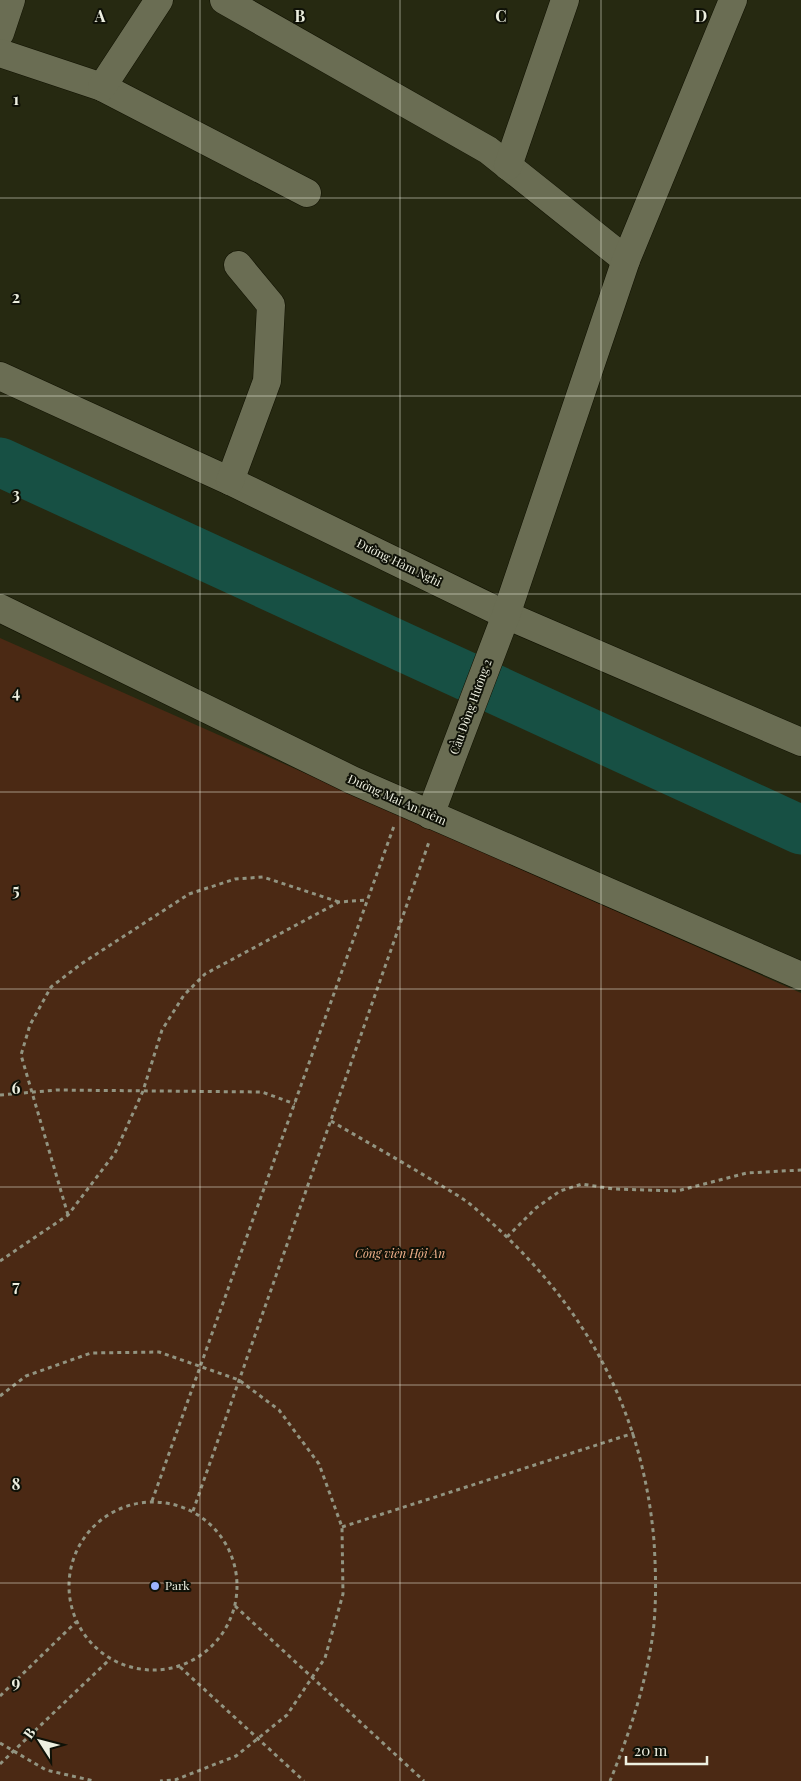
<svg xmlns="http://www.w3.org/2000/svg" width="801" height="1781" font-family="'Playfair Display',serif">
  <rect width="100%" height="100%" fill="#262911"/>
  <path fill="#4b2914" d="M0,638L801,993V1781H0Z"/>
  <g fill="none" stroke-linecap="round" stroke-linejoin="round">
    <path stroke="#175044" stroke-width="49" d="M0,462L801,830"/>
    <defs>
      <g id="minor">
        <path d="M224,0L488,150L626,260"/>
        <path d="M0,33L11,0"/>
        <path d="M0,53L102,87L307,193"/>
        <path d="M102,87L159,0"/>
        <path d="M508,166L565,0"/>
        <path d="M0,376L230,481L506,615L801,742"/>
        <path d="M230,481L267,381L271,305L238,265"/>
        <path d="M0,608L352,780L801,976"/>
        <path d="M430,815L506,615L626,260L733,0"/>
      </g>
    </defs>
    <use href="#minor" stroke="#101100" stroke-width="29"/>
    <g stroke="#929481" stroke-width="3" stroke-dasharray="4 4" stroke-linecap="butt">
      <path d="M0,1095L57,1090L262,1092L295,1104"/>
      <path d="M331,1121C365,1141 399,1160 432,1180C445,1188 458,1195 470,1204C577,1293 642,1401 654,1541C656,1575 657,1612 651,1646C643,1693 628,1737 610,1781"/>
      <path d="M68,1215L21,1055L30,1025L51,987L81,964L189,894L235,879L263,877L339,902"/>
      <path d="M507,1237L536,1208L560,1191L582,1184L613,1189L677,1191L747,1173L801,1170"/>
      <path d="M0,1261L68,1215L115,1153L143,1091L162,1030L184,995L205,974L339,902L367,900"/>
      <path d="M0,1396L26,1376L91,1353L159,1352L239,1380L279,1410L319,1464L342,1527L343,1594L325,1658L287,1715L236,1756L175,1780L160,1781"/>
      <path d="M152,1501L394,826"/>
      <circle cx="153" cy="1586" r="84"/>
      <path d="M193,1511L429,842"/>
      <path d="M342,1527L634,1433"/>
      <path d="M235,1606L424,1781"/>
      <path d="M180,1667L304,1781"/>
      <path d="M0,1696L76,1622"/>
      <path d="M0,1743L46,1770L94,1781"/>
      <path d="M0,1764L110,1659"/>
    </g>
    <use href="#minor" stroke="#6a6d53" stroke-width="28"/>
  </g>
  <path fill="none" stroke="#edefe0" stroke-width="1" stroke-opacity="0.55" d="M200,0V1781M400,0V1781M601,0V1781M0,198H801M0,396H801M0,594H801M0,792H801M0,989H801M0,1187H801M0,1385H801M0,1583H801"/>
  <circle fill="#9cb4fd" stroke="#0f1107" stroke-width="2" cx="155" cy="1586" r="5"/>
  <g text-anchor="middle" stroke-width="4" stroke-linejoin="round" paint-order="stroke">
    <g font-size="12" fill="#edefe0" stroke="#0f1107">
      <text transform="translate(399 563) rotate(26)" y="4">Đường Hàm Nghi</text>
      <text transform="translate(471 707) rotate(-70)" y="4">Cầu Đông Hương 2</text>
      <text transform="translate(397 800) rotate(24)" y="4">Đường Mai An Tiêm</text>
    </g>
    <g font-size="12" font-style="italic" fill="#f5b48e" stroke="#0f1107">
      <text x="400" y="1258">Công viên Hội An</text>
    </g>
    <g font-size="12" fill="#edefe0" stroke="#0f1107" text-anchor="start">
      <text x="165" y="1590">Park</text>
    </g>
  </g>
  <g font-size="16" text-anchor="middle" font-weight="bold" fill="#edefe0" stroke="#0f1107" stroke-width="4" stroke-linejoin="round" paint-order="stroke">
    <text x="100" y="22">A</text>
    <text x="300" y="22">B</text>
    <text x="501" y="22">C</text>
    <text x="701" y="22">D</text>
    <text x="16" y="105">1</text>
    <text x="16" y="303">2</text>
    <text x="16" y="500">3</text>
    <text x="16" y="698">4</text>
    <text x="16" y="896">5</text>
    <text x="16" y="1094">6</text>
    <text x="16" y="1292">7</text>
    <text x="16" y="1490">8</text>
    <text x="16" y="1688">9</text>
  </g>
  <g transform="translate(40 1741) rotate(306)" stroke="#0f1107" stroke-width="4" paint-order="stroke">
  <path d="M0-4L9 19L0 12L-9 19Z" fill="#edefe0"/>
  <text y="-8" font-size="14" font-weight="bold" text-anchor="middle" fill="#edefe0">B</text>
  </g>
  <path d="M626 1756v8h81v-8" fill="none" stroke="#edefe0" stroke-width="2.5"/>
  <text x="634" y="1756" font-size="15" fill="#edefe0" stroke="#0f1107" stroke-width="4" paint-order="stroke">20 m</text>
</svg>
